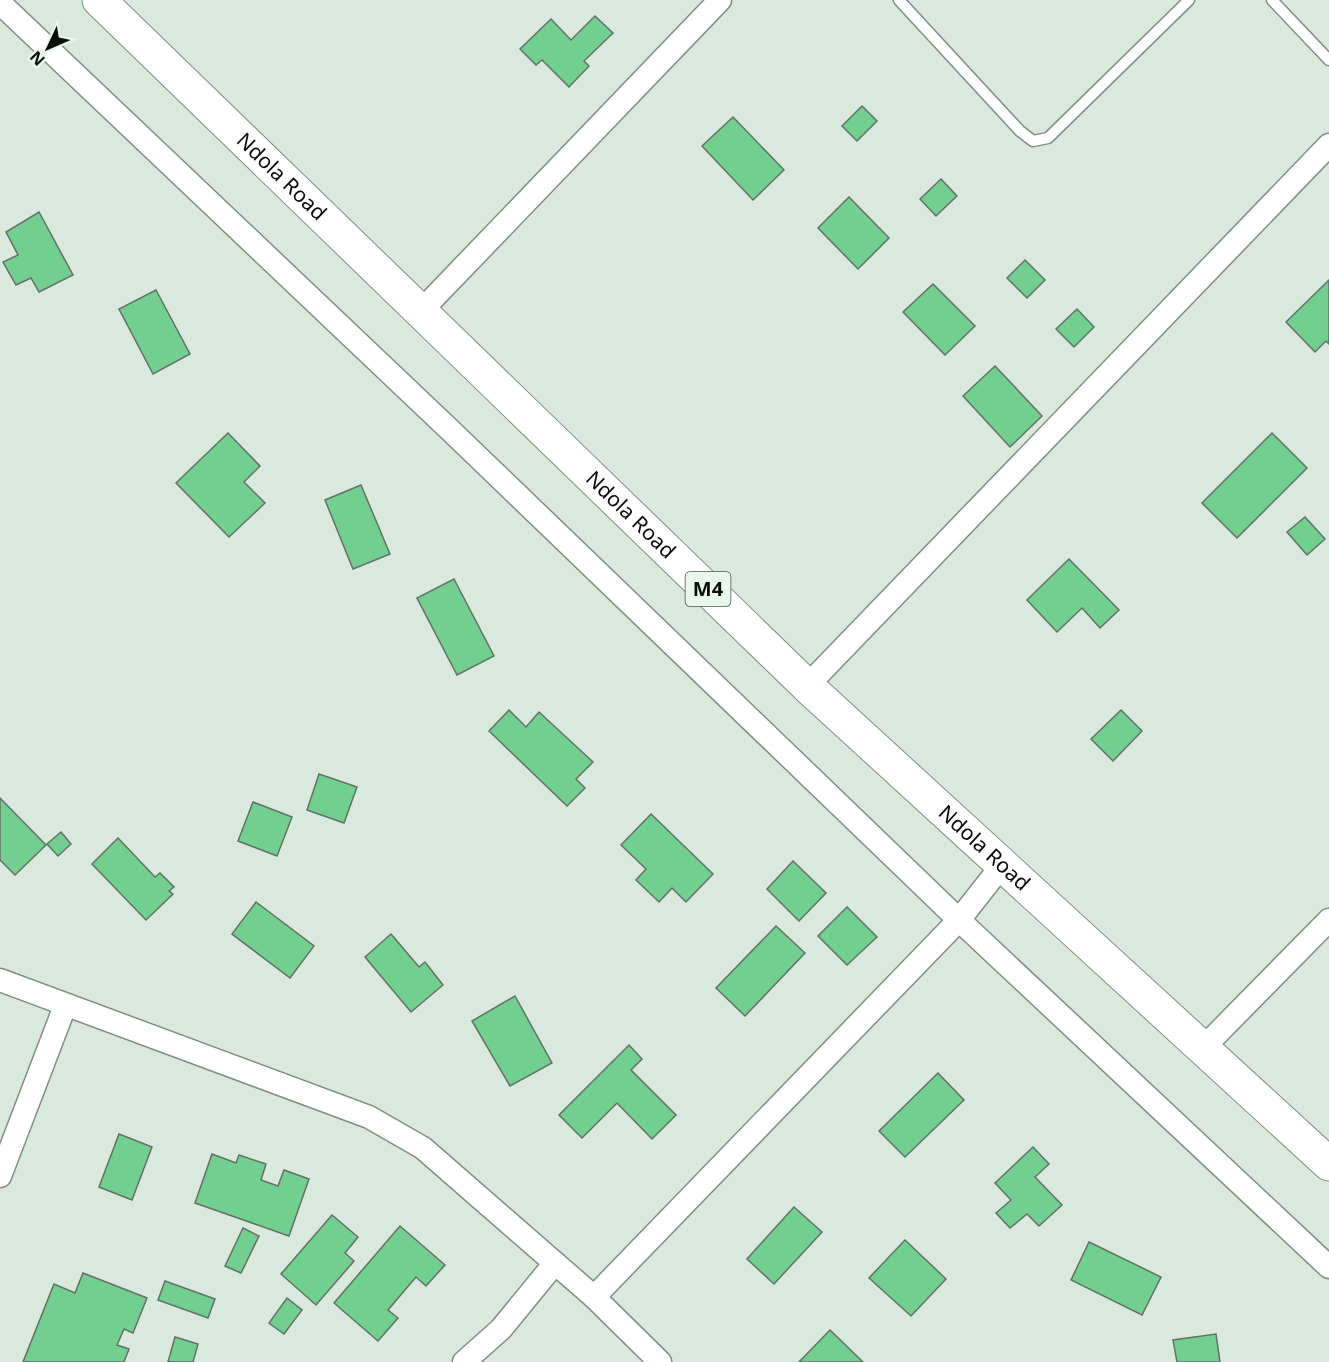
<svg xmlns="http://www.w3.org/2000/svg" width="1329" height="1362" font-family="'Noto Sans',sans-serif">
  <rect width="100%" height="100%" fill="#d9e9dd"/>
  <g fill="#71d08f" stroke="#637166" stroke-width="1.5">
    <path d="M595,16L613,33L584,61L589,66L569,87L542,60L536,65L520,49L551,19L571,40Z"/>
    <path d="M862,106L877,121L857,141L842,126Z"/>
    <path d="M733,117L784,170L753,200L702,146Z"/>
    <path d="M941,179L957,196L936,216L920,199Z"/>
    <path d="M849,197L889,238L858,269L818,228Z"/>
    <path d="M39,212L73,275L39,292L31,278L16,285L3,262L18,255L6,232Z"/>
    <path d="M1025,260L1045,280L1027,298L1007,278Z"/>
    <path d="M1329,280V344L1326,341L1315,352L1286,322Z"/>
    <path d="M933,284L975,326L945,355L903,312Z"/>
    <path d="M156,290L190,354L153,374L119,309Z"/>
    <path d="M1077,309L1094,327L1074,347L1056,329Z"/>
    <path d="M995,366L1042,416L1010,447L963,396Z"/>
    <path d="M228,433L260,466L244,482L265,503L229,537L176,483Z"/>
    <path d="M1272,433L1307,468L1237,538L1202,503Z"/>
    <path d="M361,485L390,554L353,569L325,500Z"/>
    <path d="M1305,517L1325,539L1307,555L1287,532Z"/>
    <path d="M1069,559L1119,610L1100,628L1082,608L1057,632L1027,600Z"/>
    <path d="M454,579L494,656L457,675L417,598Z"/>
    <path d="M509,710L526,727L539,712L593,762L576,779L585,788L567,806L489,731Z"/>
    <path d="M1121,710L1142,731L1113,761L1091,739Z"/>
    <path d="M319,774L357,787L344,823L307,810Z"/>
    <path d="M0,798L46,845L15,875L0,860Z"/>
    <path d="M253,802L292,817L277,856L238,841Z"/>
    <path d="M651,814L713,874L686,902L672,888L659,902L636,880L646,869L621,845Z"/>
    <path d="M61,832L71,844L58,856L47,844Z"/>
    <path d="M118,838L155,877L160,873L174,887L169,891L173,894L146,920L92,864Z"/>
    <path d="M793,861L826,893L799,921L767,889Z"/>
    <path d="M256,902L314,946L290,978L232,934Z"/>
    <path d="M847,907L877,937L847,965L818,936Z"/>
    <path d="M776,926L805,953L745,1016L716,988Z"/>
    <path d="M391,934L419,967L425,962L443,985L411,1012L365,957Z"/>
    <path d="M515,996L552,1063L510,1086L472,1021Z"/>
    <path d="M629,1045L642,1059L631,1070L676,1115L652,1139L617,1103L582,1138L559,1115Z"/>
    <path d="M938,1073L964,1100L905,1157L879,1131Z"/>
    <path d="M119,1134L152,1147L132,1200L99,1187Z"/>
    <path d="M1033,1147L1049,1164L1035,1177L1062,1205L1039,1226L1027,1214L1010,1228L996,1213L1011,1200L995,1183Z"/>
    <path d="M212,1154L236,1163L239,1155L266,1164L261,1180L278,1186L284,1170L309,1179L289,1236L195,1203Z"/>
    <path d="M794,1207L822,1232L774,1284L747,1259Z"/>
    <path d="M332,1215L358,1237L345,1253L354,1261L316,1305L281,1274Z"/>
    <path d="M400,1226L445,1265L426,1286L416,1277L388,1310L398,1318L378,1341L334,1303Z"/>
    <path d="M243,1228L259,1236L241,1273L225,1266Z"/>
    <path d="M905,1240L946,1279L911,1316L869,1278Z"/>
    <path d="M1089,1242L1161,1277L1142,1315L1071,1280Z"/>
    <path d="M83,1273L147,1298L133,1333L124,1329L117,1345L129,1349L124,1362H23L54,1284L75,1293Z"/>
    <path d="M165,1281L215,1299L208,1318L158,1300Z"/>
    <path d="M287,1298L302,1310L284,1334L269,1323Z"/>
    <path d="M830,1330L863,1362H799Z"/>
    <path d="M1216,1334L1220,1362H1177L1173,1340Z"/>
    <path d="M175,1337L198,1344L193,1362H168Z"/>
  </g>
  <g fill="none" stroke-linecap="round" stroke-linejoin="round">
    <defs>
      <g id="lane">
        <path d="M899,0L1020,131L1033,141L1048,138L1189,0"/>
        <path d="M1272,0L1329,60"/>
      </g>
      <g id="street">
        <path d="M0,3L450,430L959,920L1329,1267"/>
        <path d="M421,311L720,0"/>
        <path d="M807,686L1329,145"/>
        <path d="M0,980L369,1117L423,1148L594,1297L660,1362"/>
        <path d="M1203,1048L1329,920"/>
        <path d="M0,1176L65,1006"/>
        <path d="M594,1297L959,920L1003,864"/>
        <path d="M464,1362L501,1329L555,1263"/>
      </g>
      <g id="primary">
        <path id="s1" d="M99,0L807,686L1329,1164"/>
      </g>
    </defs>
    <use href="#lane" stroke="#808f84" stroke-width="13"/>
    <use href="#street" stroke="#808f84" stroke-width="25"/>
    <use href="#primary" stroke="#808f84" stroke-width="35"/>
    <use href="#lane" stroke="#fff" stroke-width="10"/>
    <use href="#street" stroke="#fff" stroke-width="22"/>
    <use href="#primary" stroke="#fff" stroke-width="33"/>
  </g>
  <g text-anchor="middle" stroke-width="4.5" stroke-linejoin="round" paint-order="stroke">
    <rect fill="#e7f7ea" stroke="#4c544d" stroke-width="1.5" x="685.5" y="572" width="45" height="34" rx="4.5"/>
    <g font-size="20" font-weight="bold" fill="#090e0a">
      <text x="708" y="596">M4</text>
    </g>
    <g font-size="21" fill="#090e0a" stroke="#e7f7ea">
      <text dy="7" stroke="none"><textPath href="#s1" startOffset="254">Ndola Road</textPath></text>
      <text dy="7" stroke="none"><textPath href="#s1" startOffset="740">Ndola Road</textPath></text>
      <text dy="7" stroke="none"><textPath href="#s1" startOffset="1226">Ndola Road</textPath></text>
    </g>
  </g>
  <g transform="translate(48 48) rotate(226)" stroke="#e7f7ea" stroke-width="4.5" paint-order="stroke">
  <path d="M0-4.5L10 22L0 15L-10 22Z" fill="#090e0a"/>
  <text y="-9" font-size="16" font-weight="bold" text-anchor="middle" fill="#090e0a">N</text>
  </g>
</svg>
